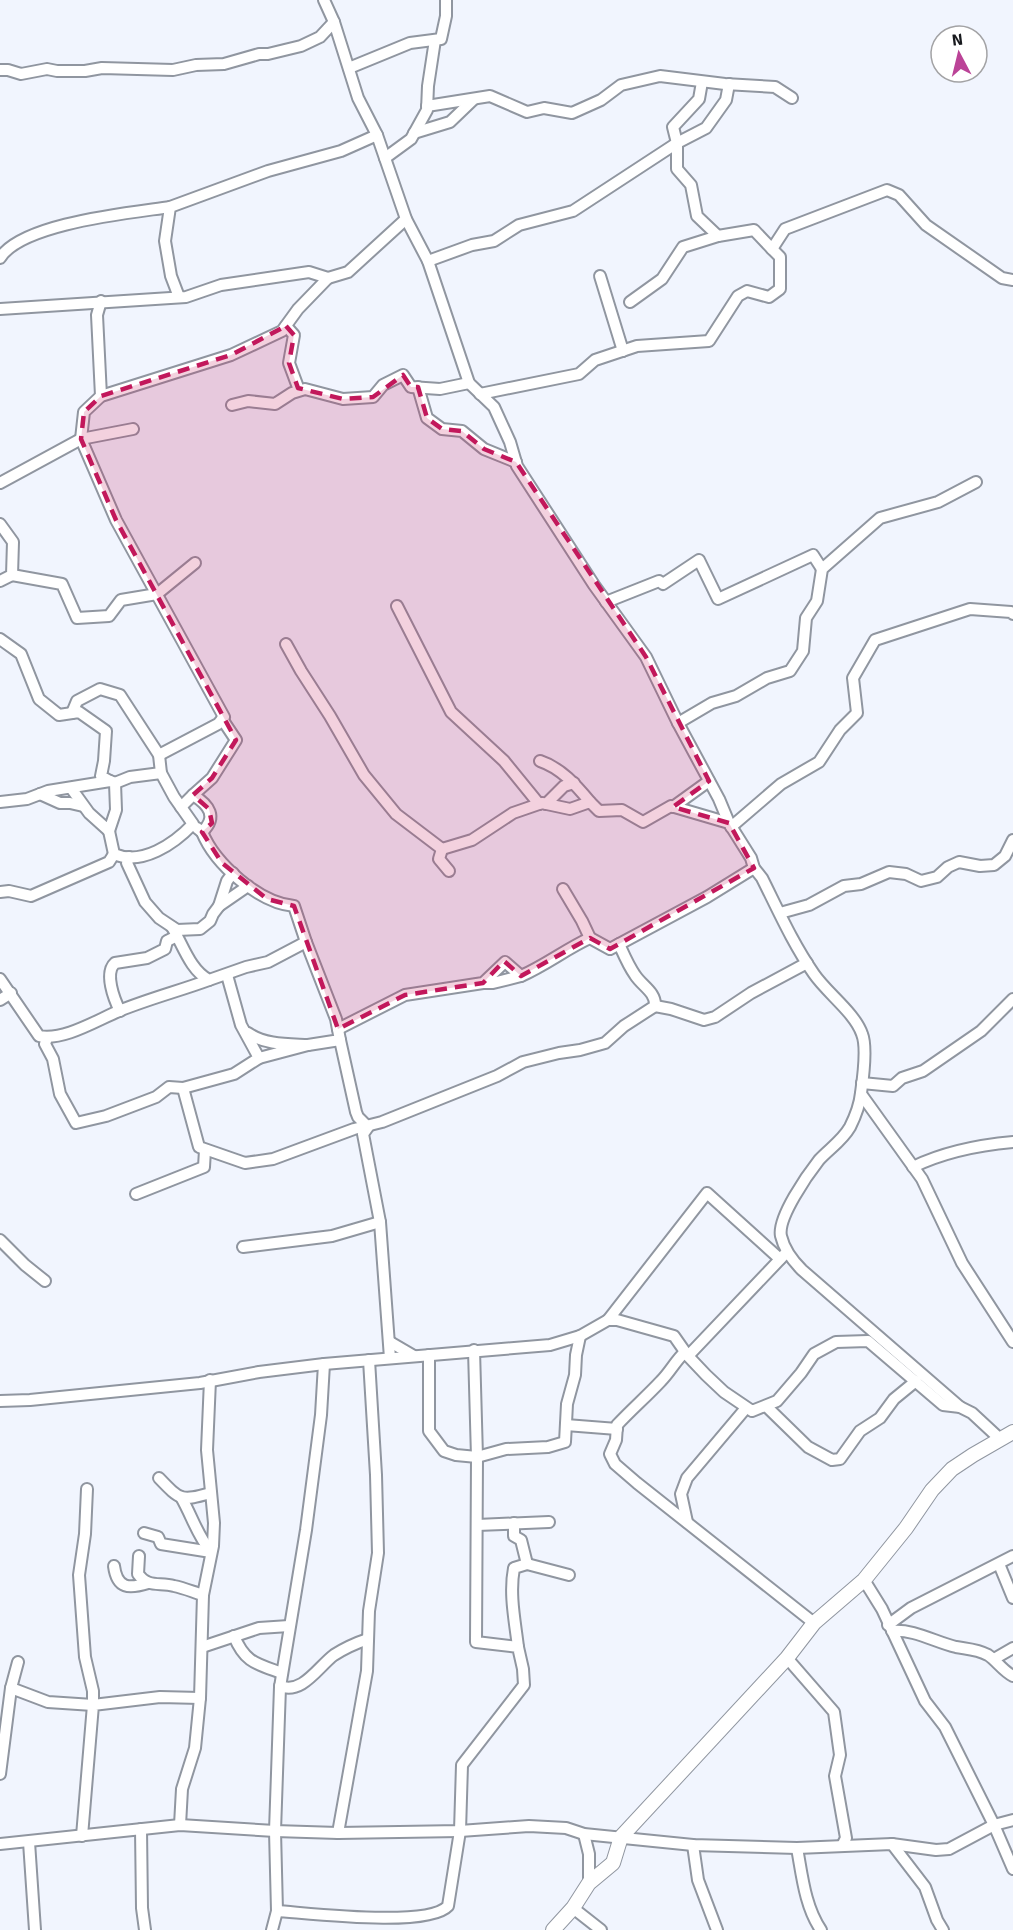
<svg xmlns="http://www.w3.org/2000/svg" width="1013" height="1930" font-family="Signika,sans-serif">
  <rect width="100%" height="100%" fill="#f1f5fe"/>
  <g fill="none" stroke-linecap="round" stroke-linejoin="round">
    <defs>
      <g id="minor">
        <path d="M324,0L334,22L358,98L377,135L406,219L428,261L469,383L494,407L510,442L517,466L594,585L646,657L678,723L719,799L729,823L751,858L754,868L762,878C778,910 793,944 814,974C827,993 855,1013 862,1034C867,1046 863,1079 861,1093C860,1103 855,1117 850,1127C842,1141 829,1149 819,1160C808,1174 777,1218 781,1236C784,1249 793,1261 802,1270L960,1407"/>
        <path d="M349,68L410,43L441,39L446,16V0"/>
        <path d="M0,70H8L21,74L47,69L57,71H85L102,68L173,70L196,65L224,64L259,54H268L301,46L320,37L334,22"/>
        <path d="M702,82L699,99L673,127L677,143V169L691,185L697,216L718,236"/>
        <path d="M427,106L490,96L527,112L544,108L572,113L601,100L621,85L660,76L725,84L775,87L792,98"/>
        <path d="M414,133L450,122L474,99"/>
        <path d="M385,158L411,139L427,110L428,86L435,40"/>
        <path d="M0,258C22,223 130,213 170,207"/>
        <path d="M428,261L472,245L494,241L519,225L573,211L677,143L706,128L726,100L729,84"/>
        <path d="M600,276L623,351"/>
        <path d="M179,297L171,276L165,241L170,207L268,171L341,151L377,135"/>
        <path d="M630,302L662,279L683,247L718,236L754,230L772,249L785,229L887,190L899,195L926,225L1002,278L1013,280"/>
        <path d="M0,309L186,297L221,285L309,272L328,278L348,272L406,219"/>
        <path d="M286,326L294,335L289,363L299,390"/>
        <path d="M418,387L427,418L442,429L462,431L484,449L516,462"/>
        <path d="M480,394L579,374L595,360L637,346L709,341L738,296L747,291L769,297L780,289V257L772,249"/>
        <path d="M101,396L97,315L101,301"/>
        <path d="M232,405L248,401L275,404L292,393L305,389L343,399L373,397L383,385L403,375L411,387L440,389L469,383"/>
        <path d="M0,483L81,439L133,429"/>
        <path d="M0,524L13,542L12,575L0,581"/>
        <path d="M12,575L62,584L77,618L109,616L121,600L157,594L195,563"/>
        <path d="M606,602L659,581L663,584L699,560L718,599L813,555L822,569"/>
        <path d="M397,606L451,712L504,761L539,804"/>
        <path d="M0,639L21,654L39,699L59,715L79,712L106,731L104,761L101,776L110,781"/>
        <path d="M286,644L301,671L330,716L364,775L396,814L442,849L472,840L513,813L542,803L570,809L590,802L599,811L622,810L643,822L671,806L729,823"/>
        <path d="M72,713L77,701L100,689L120,695L159,755L161,773"/>
        <path d="M678,723L712,703L736,696L767,678L790,671L803,651L806,618L817,601L822,569L880,518L938,502L976,482"/>
        <path d="M159,755L218,724L224,717L116,520L81,439L84,412L101,396L231,355L282,331L298,309L328,278"/>
        <path d="M540,761C561,768 576,785 590,802"/>
        <path d="M40,794L60,803H70L83,806"/>
        <path d="M193,795L212,778L236,740L222,719"/>
        <path d="M0,802L27,799L48,791L110,781L115,783L116,810L109,831L89,813L71,788"/>
        <path d="M546,804L564,786L574,783"/>
        <path d="M181,807L193,795C209,805 218,817 202,832L197,828"/>
        <path d="M673,807L709,781"/>
        <path d="M731,827L781,784L819,762L840,730L857,713L853,678L875,640L970,609L1011,612L1013,614"/>
        <path d="M109,831L114,854C142,866 174,844 193,824L174,797L161,773L130,777L115,783"/>
        <path d="M442,849L439,859L449,871"/>
        <path d="M129,857L127,863L145,902L159,918L177,930L200,929L210,921L213,914L219,906L248,886"/>
        <path d="M563,889L582,921L590,938"/>
        <path d="M0,892L9,891L31,896L109,862L114,854"/>
        <path d="M219,906L227,881L233,873"/>
        <path d="M780,913L809,905L844,886L861,884L889,872L906,874L921,881L937,877L948,867L959,862L980,866L994,865L1005,856L1013,840"/>
        <path d="M172,927C183,945 190,970 209,980L246,967L268,962L306,942L294,906C259,903 215,864 202,832"/>
        <path d="M306,942L336,1019L340,1040L308,1045"/>
        <path d="M521,976C546,965 566,949 590,938L610,949L707,897L754,868"/>
        <path d="M0,979L39,1036C64,1041 97,1020 119,1011C148,999 179,991 209,980"/>
        <path d="M0,1000L11,993"/>
        <path d="M655,1006L671,1009L704,1020L715,1017L751,993L807,963"/>
        <path d="M120,1011C114,999 104,973 115,963L147,958L165,949L167,941L177,936"/>
        <path d="M338,1029L405,995L483,983L505,962L521,976L493,983H483"/>
        <path d="M248,1033C265,1045 288,1044 308,1045L259,1058"/>
        <path d="M47,1038L45,1044L53,1059L60,1094L76,1123L106,1116L156,1097L169,1087L183,1088L234,1074L259,1058L241,1025L227,975"/>
        <path d="M340,1040L356,1112L358,1117L368,1127L363,1134L380,1222L390,1358"/>
        <path d="M862,1083L893,1086L902,1078L923,1071L981,1031L1013,999"/>
        <path d="M183,1088L199,1147L245,1163L273,1159L354,1129L382,1122L497,1076L523,1062L559,1053L580,1050L605,1043L624,1026L655,1006C656,992 642,986 635,975C628,965 624,955 619,944"/>
        <path d="M861,1094L922,1179L962,1263L1013,1342"/>
        <path d="M913,1167C944,1152 979,1145 1013,1142"/>
        <path d="M136,1194L204,1167L205,1150"/>
        <path d="M0,1240L25,1265L45,1281"/>
        <path d="M243,1247L332,1236L380,1222"/>
        <path d="M608,1320L707,1193L780,1259"/>
        <path d="M390,1342L414,1356"/>
        <path d="M685,1352C676,1360 670,1372 661,1381C647,1396 631,1410 617,1425L616,1440L610,1454L615,1464L637,1483L814,1623"/>
        <path d="M429,1355V1431L444,1451L456,1455L477,1457L506,1449L548,1447L565,1442L567,1404L575,1375L576,1355L580,1336"/>
        <path d="M688,1356L785,1254"/>
        <path d="M0,1401L30,1400L200,1383L259,1372L324,1364L550,1345L580,1336L608,1320H617L674,1336L688,1356L706,1375L724,1392L752,1411L777,1401L801,1373L814,1354L836,1342L868,1341L943,1405L960,1407L972,1413L1000,1439"/>
        <path d="M766,1406L808,1447L832,1460L840,1459L860,1431L880,1418L894,1399L916,1381"/>
        <path d="M566,1425L617,1429"/>
        <path d="M159,1478C181,1501 181,1501 211,1493"/>
        <path d="M181,1497C192,1516 197,1535 211,1552"/>
        <path d="M687,1522L681,1494L687,1478L746,1408"/>
        <path d="M514,1523V1536L521,1540L527,1564L514,1568C509,1594 515,1621 518,1647"/>
        <path d="M477,1525L549,1522"/>
        <path d="M144,1533L158,1537L161,1544L211,1552"/>
        <path d="M139,1556L138,1574C148,1588 159,1582 174,1586C184,1588 193,1592 203,1595"/>
        <path d="M527,1564L569,1575"/>
        <path d="M999,1564L1013,1598"/>
        <path d="M114,1566C117,1589 129,1589 148,1583"/>
        <path d="M864,1580L882,1609L925,1701L945,1727L994,1825L1013,1869"/>
        <path d="M888,1625L911,1608L1013,1556"/>
        <path d="M892,1631C914,1629 935,1642 956,1647C967,1649 977,1649 988,1655C997,1661 1003,1671 1013,1676"/>
        <path d="M234,1636C245,1663 257,1664 282,1673"/>
        <path d="M202,1647L259,1628L289,1626"/>
        <path d="M787,1658L834,1712L840,1755L835,1776L846,1838L842,1846"/>
        <path d="M994,1659L1013,1648"/>
        <path d="M280,1686C302,1695 318,1667 334,1655C345,1648 356,1643 368,1639"/>
        <path d="M11,1688L48,1702L93,1705V1691L85,1657L79,1575L85,1534L87,1489"/>
        <path d="M0,1774L11,1688L18,1662"/>
        <path d="M180,1825L182,1789L195,1748L200,1698L203,1595L213,1546L214,1523L207,1450L210,1380"/>
        <path d="M141,1829L142,1908L145,1930"/>
        <path d="M338,1833L367,1671L369,1611L378,1553L376,1475L369,1360"/>
        <path d="M584,1834L589,1854V1883"/>
        <path d="M82,1836L93,1705L160,1697L200,1698"/>
        <path d="M29,1842L35,1930"/>
        <path d="M0,1844L180,1825L275,1831L338,1833L460,1831L529,1826L566,1828L584,1834L693,1845L797,1848L892,1844L936,1850L949,1849L994,1825L1013,1820"/>
        <path d="M892,1844L925,1887L937,1920L943,1930"/>
        <path d="M693,1845L698,1880L717,1930"/>
        <path d="M797,1848C802,1875 805,1907 821,1930"/>
        <path d="M573,1908L601,1930"/>
        <path d="M277,1911C308,1913 428,1928 448,1906L460,1831L462,1765L524,1685L523,1669L518,1647L476,1642L477,1457L474,1350"/>
        <path d="M272,1930L277,1911L275,1831L280,1687L306,1530L321,1415L324,1364"/>
      </g>
      <path id="tertiary" d="M553,1930L573,1908L589,1883L613,1863L621,1837L787,1658L814,1623L864,1580L906,1528L932,1490L952,1469L973,1455L1013,1432"/>
    </defs>
    <use href="#minor" stroke="#9096a0" stroke-width="14"/>
    <use href="#tertiary" stroke="#9096a0" stroke-width="16"/>
    <use href="#minor" stroke="#fff" stroke-width="10"/>
    <use href="#tertiary" stroke="#fff" stroke-width="14"/>
  </g>
  <path fill="#c2185b" fill-opacity="0.2" stroke="#c2185b" stroke-width="4.5" stroke-dasharray="12 8" stroke-linejoin="round" d="M286,326L294,335L289,363L298,388L343,399L373,397L403,375L411,387H418L427,418L442,429L462,431L484,449L516,462L646,657L709,781L673,807L729,823L754,868L610,949L590,938L521,976L504,961L483,983L405,995L338,1029L294,906L267,899L222,863L202,832L212,823L209,809L193,795L212,778L236,740L116,520L81,439L84,412L101,396L231,355Z"/>
  <g transform="translate(959 54) rotate(353)"><circle r="28" fill="#ffffff" stroke="#a3a3a5" stroke-width="1.5"/>
  <path d="M0-4.5L10 22L0 15L-10 22Z" fill="#bb4397"/>
  <text y="-9" font-size="16" font-weight="bold" text-anchor="middle" fill="#181a1e">N</text>
  </g>
</svg>
